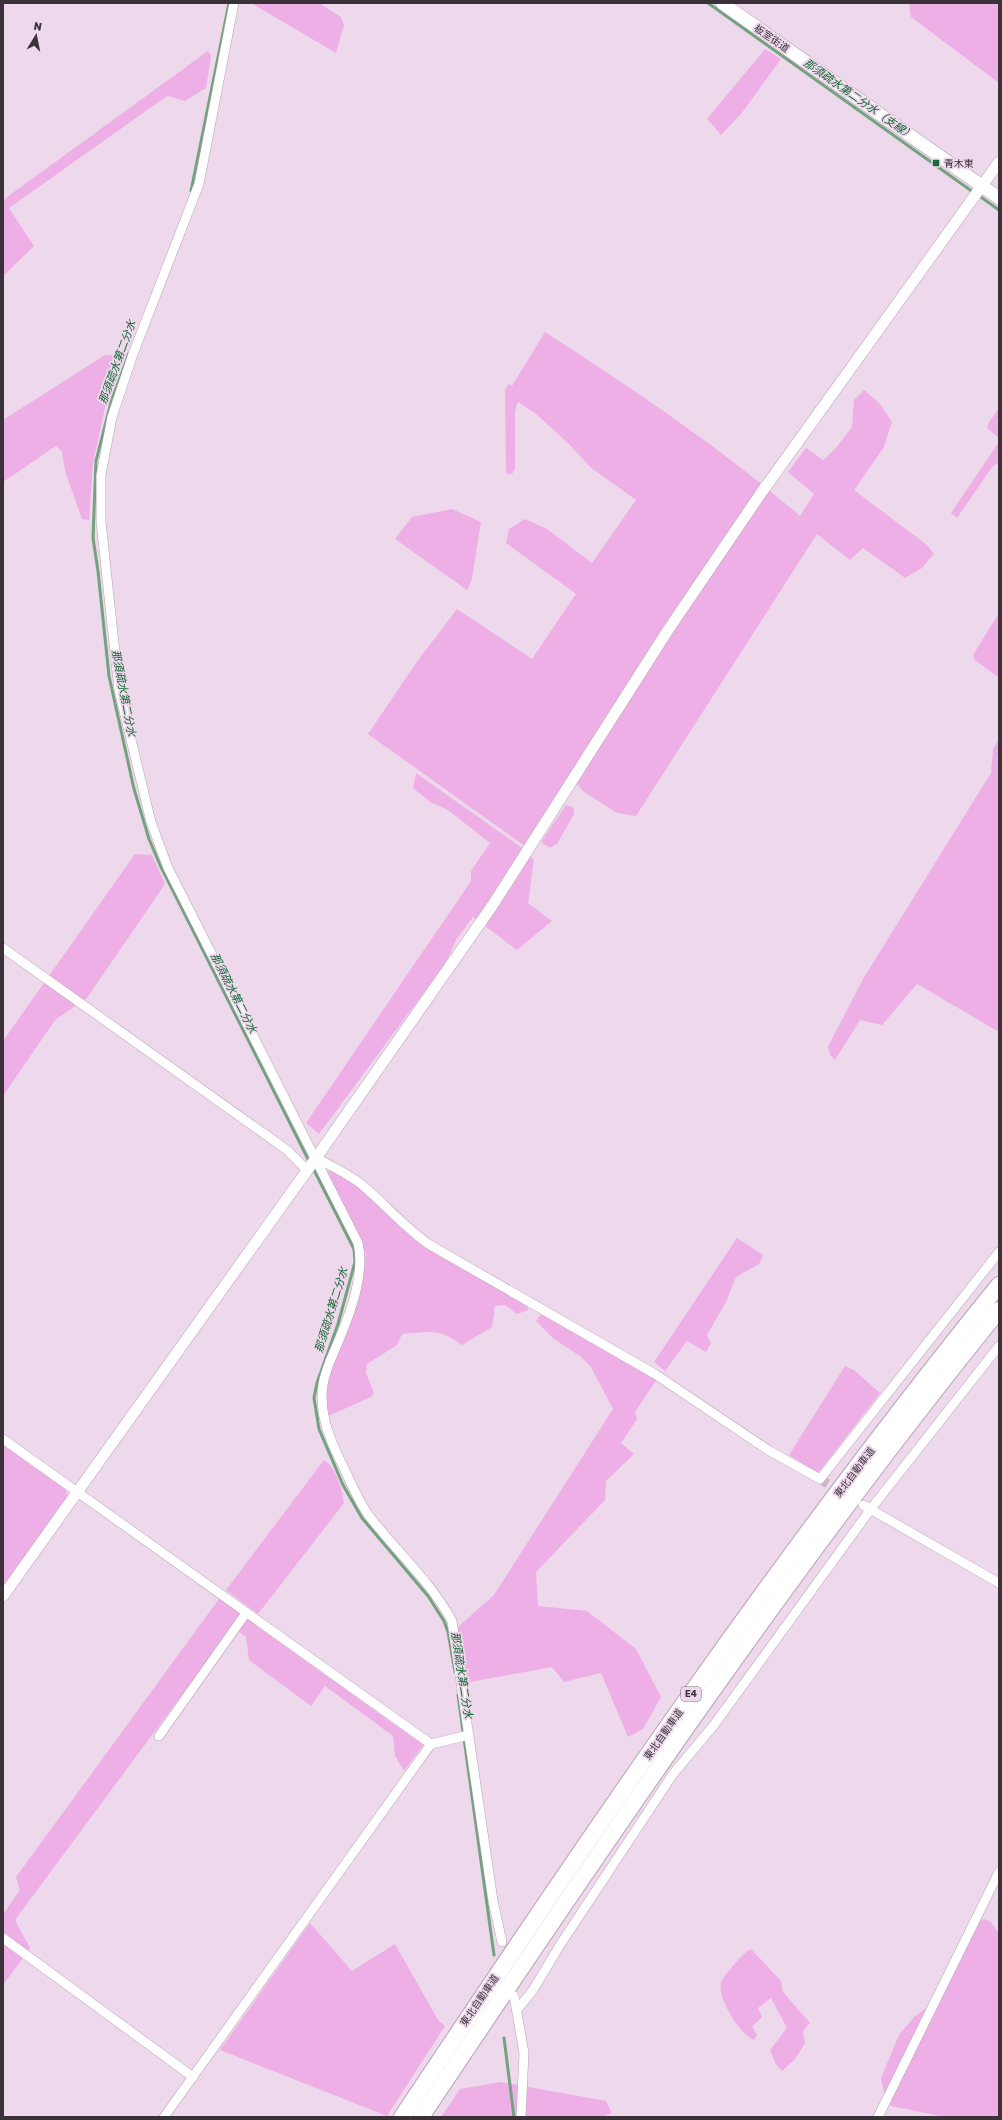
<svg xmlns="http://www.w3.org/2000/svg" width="1002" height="2120" font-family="Rubik,'Noto Sans JP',sans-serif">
  <rect width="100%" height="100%" fill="#eed8eb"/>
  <g fill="#edafe6">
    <path d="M251,3H323L322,5L341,17L344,25L336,53Z"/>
    <path d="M909,3H999V83L911,17Z"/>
    <path d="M765,49L781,59L741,114L721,135L707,119Z"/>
    <path d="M208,51L211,56L206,88L185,101L167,96L9,208L34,246L3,276V200Z"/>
    <path d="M545,332C633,389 720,447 800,516L814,494L788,472L806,448L823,460L835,449L852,427L854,400L864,390L880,404L892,422L884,447L854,490L927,545L934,554L922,568L905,578L863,548L850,560L817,534L636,816L617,813L583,791L573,779L526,847L368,734L416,663L457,609L532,659L576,594L506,543L509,529L525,519L547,529L592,563L636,500L590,467L569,444L536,414L518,402L515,411V469L512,474L506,473L505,390L509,384L512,386Z"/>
    <path d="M105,355H113L119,363L107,399L93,463L89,520L82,519L65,471L62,452L56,446L3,482V420Z"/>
    <path d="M999,408V438L987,428L989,422Z"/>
    <path d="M999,442V462L992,467L957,518L951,513Z"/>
    <path d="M452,509L481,522L472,579L467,590L395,539L412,517Z"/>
    <path d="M999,613V678L974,659L973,655Z"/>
    <path d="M999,739V1032L917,984L882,1025L860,1020L835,1060L830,1055L828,1047L863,979L991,773L993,749Z"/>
    <path d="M416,773L522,848L534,860L528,903L552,921L517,950L473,917L456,940L445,964L319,1134L306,1123L471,881V871L490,843L448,810L430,802L413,788Z"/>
    <path d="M566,805L574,808V814L557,844L550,848L541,842Z"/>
    <path d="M135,854L152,855L165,884L87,998L55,1020L3,1096V1041Z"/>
    <path d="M329,1169C352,1178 366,1196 385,1210C431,1244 480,1273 527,1305L528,1310L517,1314L505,1305L495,1306L492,1327L462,1345C439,1328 429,1332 402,1334L397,1345L367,1364L366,1373L374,1393L371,1397L326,1417V1382L362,1280L366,1254L328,1174Z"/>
    <path d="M737,1238L763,1255L759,1264L736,1277L726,1302L707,1335L711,1343L706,1352L687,1341L665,1371L654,1362Z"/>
    <path d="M542,1313L657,1379L635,1412L637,1419L621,1443L634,1454L606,1481L605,1500L536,1572L538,1606L587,1611L636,1649L661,1697L643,1729L628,1737L601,1673L564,1682L552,1667L470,1682L465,1678L458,1629L459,1626L494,1595L613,1409L591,1367L580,1356L554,1339L536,1321Z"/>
    <path d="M845,1366L854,1370L880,1393L818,1473L789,1455Z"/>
    <path d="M3,1445L66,1490L68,1498L3,1589Z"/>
    <path d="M324,1460C336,1467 342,1489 344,1503L258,1614L226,1590Z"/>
    <path d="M219,1599L423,1745L404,1771L395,1756L393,1736L325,1686L311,1706L249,1660L246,1637L232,1627L15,1920L30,1948L3,1985V1914L20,1890L16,1877Z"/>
    <path d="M984,1919L991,1922L999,1934V2117H945L891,2106L885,2097L881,2078L899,2035L915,2016L940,1999L979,1922Z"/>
    <path d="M310,1923L352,1971L395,1944L438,2020L445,2026L387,2116L220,2050Z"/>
    <path d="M751,1949L781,1981L783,1992L810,2023L803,2031L805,2043L795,2059L782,2071L775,2063L770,2050L787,2028L771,1998L758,2008L762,2017L752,2027L757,2035L754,2040C740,2035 717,1997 721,1983C724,1974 740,1958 747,1951Z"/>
    <path d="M501,2082L606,2101L612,2113L602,2117H441L460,2089Z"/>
  </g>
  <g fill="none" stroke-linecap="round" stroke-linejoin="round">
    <g stroke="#72a27e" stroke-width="3">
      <path d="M708,3L973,192"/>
      <path d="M191,191L229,3"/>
      <path d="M978,195L999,210"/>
      <path d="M129,353L111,402L96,461L93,538L98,571L109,676L134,789L149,839L160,865L310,1163"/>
      <path d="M313,1168L354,1249L355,1262L338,1324L317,1383L314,1398L319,1429L343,1485L362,1518L428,1596L444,1621L448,1632L455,1672"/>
      <path d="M458,1695L494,1955"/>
      <path d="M504,2038L514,2117"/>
    </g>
    <path stroke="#cab7c7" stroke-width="9" stroke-dasharray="9 4.5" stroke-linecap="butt" d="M820,1479L842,1493"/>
    <defs>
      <g id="minor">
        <path d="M234,3L199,184L133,354L112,417L101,475V522L119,690L151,822L168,868L358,1243C365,1274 351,1311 339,1340C333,1355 325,1369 323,1385C319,1411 328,1435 339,1458C349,1477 357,1500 370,1517C397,1552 432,1583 452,1621L493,1901L502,1942"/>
        <path d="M3,948L287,1150L307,1170"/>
        <path d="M316,1158C331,1166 347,1173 361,1184C385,1204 404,1227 430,1245L655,1374L768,1450L820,1479L999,1252"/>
        <path d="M3,1439L431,1744"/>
        <path d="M863,1505L999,1583"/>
        <path d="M159,1736L246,1613"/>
        <path d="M3,1938L193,2077"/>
        <path d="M514,1996L524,2053L521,2117"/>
        <path d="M517,2010L533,1990L560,1945L673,1774L714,1725L870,1510L999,1346"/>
        <path d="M164,2117L431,1744L469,1735"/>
        <path d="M878,2117L999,1872"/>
      </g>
      <path id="tertiary" d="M3,1596L316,1158L492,906L668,630L759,496L999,162"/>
      <path id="secondary" d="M722,3L999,198"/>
      <g id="motorway">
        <path d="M402,2117C591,1833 784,1550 999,1285"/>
        <path d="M421,2117C605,1842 791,1567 999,1310"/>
      </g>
    </defs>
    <use href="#minor" stroke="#b8a3b5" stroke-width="10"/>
    <use href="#tertiary" stroke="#b8a3b5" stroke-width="12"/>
    <use href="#secondary" stroke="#b8a3b5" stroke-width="14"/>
    <use href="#motorway" stroke="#b8a3b5" stroke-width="18"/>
    <use href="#minor" stroke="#fff" stroke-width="9"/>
    <use href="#tertiary" stroke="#fff" stroke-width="11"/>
    <use href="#secondary" stroke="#fff" stroke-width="13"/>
    <use href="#motorway" stroke="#fff" stroke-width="16"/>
  </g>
  <rect fill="#1c6939" stroke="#eed8eb" stroke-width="1.5" x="932" y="159" width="8" height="8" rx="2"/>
  <g text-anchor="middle" stroke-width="3.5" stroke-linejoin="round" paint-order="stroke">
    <rect fill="#eed8eb" stroke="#70636e" stroke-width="1" x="681" y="1687" width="20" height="14" rx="3"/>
    <g font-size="9" font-weight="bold" fill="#3a3139">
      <text x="691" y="1697">E4</text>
    </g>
    <g font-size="10" fill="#3a3139" stroke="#eed8eb">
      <text transform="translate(772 38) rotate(35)" y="4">板室街道</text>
      <text transform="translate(854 1472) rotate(-53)" y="4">東北自動車道</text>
      <text transform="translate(663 1734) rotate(-55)" y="4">東北自動車道</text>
      <text transform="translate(479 2000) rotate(-56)" y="4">東北自動車道</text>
    </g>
    <g font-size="10" fill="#3a3139" stroke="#eed8eb" text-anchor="start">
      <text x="944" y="167">青木東</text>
    </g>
    <g font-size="11" font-style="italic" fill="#126433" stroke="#eed8eb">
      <text transform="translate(859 99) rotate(35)" y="4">那須疏水第二分水（支線）</text>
      <text transform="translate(117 362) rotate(-70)" y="4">那須疏水第二分水</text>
      <text transform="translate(124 693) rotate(79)" y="4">那須疏水第二分水</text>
      <text transform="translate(234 993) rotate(63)" y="4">那須疏水第二分水</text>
      <text transform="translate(331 1310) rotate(-73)" y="4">那須疏水第二分水</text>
      <text transform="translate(462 1675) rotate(81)" y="4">那須疏水第二分水</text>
    </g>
  </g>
  <rect width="1002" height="2120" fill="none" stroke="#3a3139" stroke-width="8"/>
  <g transform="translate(36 36) rotate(10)" stroke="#eed8eb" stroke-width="3" paint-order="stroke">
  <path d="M0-3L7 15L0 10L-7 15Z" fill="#3a3139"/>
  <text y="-6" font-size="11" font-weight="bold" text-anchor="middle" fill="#3a3139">N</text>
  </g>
</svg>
